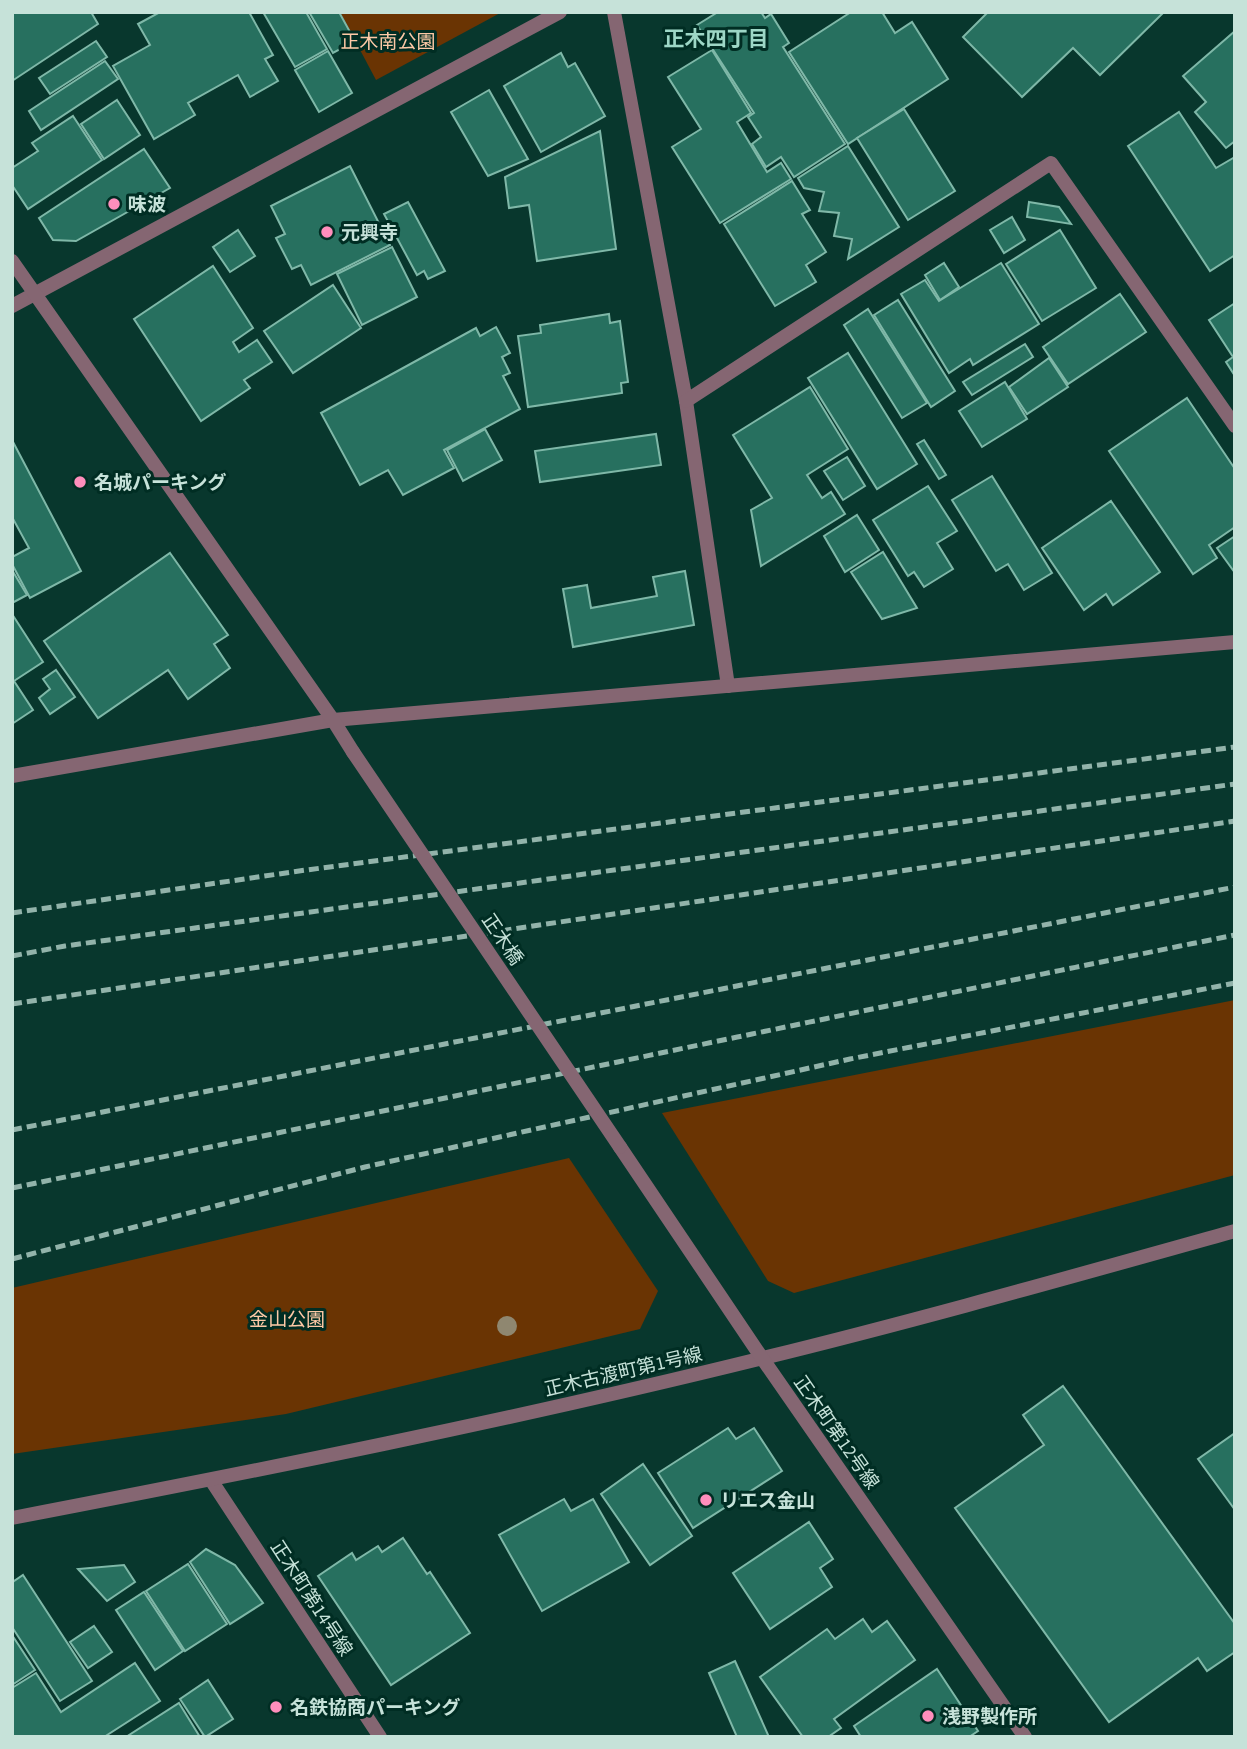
<svg xmlns="http://www.w3.org/2000/svg" width="1247" height="1749" font-family="'Source Sans 3','Noto Sans JP',sans-serif">
  <rect width="100%" height="100%" fill="#08372d"/>
  <g fill="#6a3403">
    <path d="M340,12H502L376,80Z"/>
    <path d="M1235,1000V1175L794,1293L768,1281L662,1113Z"/>
    <path d="M569,1158L658,1291L640,1329L286,1414L12,1454V1288Z"/>
  </g>
  <g fill="#27705f" stroke="#7fb8a8" stroke-width="2">
    <path d="M12,12H91L98,24L12,81Z"/>
    <path d="M160,12H249L273,55L265,59L278,81L250,97L238,75L188,103L195,115L154,139L113,66L150,45L138,24Z"/>
    <path d="M263,12H306L327,49L295,67Z"/>
    <path d="M309,12H339L355,41L333,53Z"/>
    <path d="M718,12H761L765,18L771,14L789,43L783,47L845,144L794,177L781,157L766,167L752,144L761,137L748,117L754,113L697,25Z"/>
    <path d="M851,12H882L895,33L912,22L948,79L848,144L789,52Z"/>
    <path d="M988,12H1162L1163,13L1100,75L1073,48L1022,97L963,37Z"/>
    <path d="M1235,31V141L1226,148L1195,112L1206,102L1183,76Z"/>
    <path d="M96,41L107,57L50,94L39,78Z"/>
    <path d="M712,50L751,113L737,122L767,172L781,163L791,179L720,223L672,147L701,129L668,77Z"/>
    <path d="M328,51L352,93L319,112L295,70Z"/>
    <path d="M561,53L568,67L575,63L605,116L541,152L504,86Z"/>
    <path d="M105,61L118,79L41,130L29,111Z"/>
    <path d="M489,90L528,159L488,176L451,112Z"/>
    <path d="M117,100L140,135L104,159L81,124Z"/>
    <path d="M904,109L955,191L908,220L857,138Z"/>
    <path d="M1179,112L1216,168L1235,157V255L1210,271L1128,146Z"/>
    <path d="M73,116L102,160L28,209L12,185V168L38,151L32,143Z"/>
    <path d="M600,131L616,249L537,261L529,205L509,208L505,177Z"/>
    <path d="M848,146L899,227L848,259L852,239L834,236L839,213L819,211L824,192L804,188L798,178Z"/>
    <path d="M144,149L170,188L76,241L53,240L39,218Z"/>
    <path d="M350,166L390,245L311,285L301,265L292,269L276,238L285,234L271,206Z"/>
    <path d="M792,181L810,210L802,214L826,252L806,265L816,282L775,306L724,224Z"/>
    <path d="M408,202L445,271L428,279L424,271L417,275L384,214Z"/>
    <path d="M1029,202L1059,207L1071,224L1027,217Z"/>
    <path d="M1012,217L1025,240L1004,253L990,230Z"/>
    <path d="M238,230L255,256L230,272L213,247Z"/>
    <path d="M1060,230L1096,288L1042,321L1006,264Z"/>
    <path d="M392,247L417,297L362,325L337,274Z"/>
    <path d="M944,263L959,287L940,300L925,275Z"/>
    <path d="M1001,263L1039,324L973,365L970,359L949,373L901,294L925,280L939,301Z"/>
    <path d="M213,266L253,328L233,342L239,352L257,340L272,362L244,380L250,388L201,421L134,319Z"/>
    <path d="M333,285L361,328L293,373L264,331Z"/>
    <path d="M1120,294L1146,332L1068,384L1043,347Z"/>
    <path d="M898,300L955,391L931,407L874,315Z"/>
    <path d="M1235,303V376L1226,362L1233,357L1209,320Z"/>
    <path d="M868,309L927,403L902,418L844,325Z"/>
    <path d="M609,314L610,323L620,321L628,382L621,383L622,393L528,407L518,336L541,333L540,325Z"/>
    <path d="M496,327L510,353L502,357L510,373L503,376L520,409L444,450L454,468L403,495L388,470L360,485L321,413L476,328L480,336Z"/>
    <path d="M1025,344L1033,357L972,395L963,382Z"/>
    <path d="M848,353L917,464L877,489L808,378Z"/>
    <path d="M1049,358L1068,387L1027,414L1009,387Z"/>
    <path d="M1005,382L1027,419L982,447L959,411Z"/>
    <path d="M810,387L848,449L807,475L822,498L831,492L845,514L761,566L751,510L772,498L733,435Z"/>
    <path d="M1187,398L1235,469V527L1209,545L1217,558L1193,574L1109,451Z"/>
    <path d="M485,429L502,460L463,481L447,450Z"/>
    <path d="M656,434L661,465L540,482L535,451Z"/>
    <path d="M12,440L81,571L30,598L12,564V557L29,548L12,517Z"/>
    <path d="M924,440L946,475L939,479L917,444Z"/>
    <path d="M847,457L865,486L843,500L824,471Z"/>
    <path d="M992,476L1052,573L1024,590L1008,564L996,571L952,500Z"/>
    <path d="M928,486L957,531L937,543L953,569L924,587L914,572L908,576L873,520Z"/>
    <path d="M1111,501L1160,572L1113,605L1106,594L1084,610L1042,548Z"/>
    <path d="M857,515L879,550L845,572L824,536Z"/>
    <path d="M1235,536V573L1217,548Z"/>
    <path d="M883,552L917,608L882,619L851,572Z"/>
    <path d="M170,553L228,635L214,644L230,668L188,699L168,670L98,718L44,641Z"/>
    <path d="M12,570L27,595L12,603Z"/>
    <path d="M685,571L694,625L573,647L563,589L587,585L591,608L657,596L653,577Z"/>
    <path d="M12,614L43,662L14,681L33,710L12,724Z"/>
    <path d="M56,670L75,697L50,714L39,698L50,689L43,679Z"/>
    <path d="M1063,1386L1235,1624V1652L1207,1671L1198,1658L1109,1722L955,1508L1044,1445L1023,1415Z"/>
    <path d="M728,1428L736,1439L754,1428L782,1471L693,1528L658,1473Z"/>
    <path d="M1235,1433V1510L1198,1459Z"/>
    <path d="M643,1464L692,1536L650,1565L601,1494Z"/>
    <path d="M564,1499L571,1511L593,1499L629,1562L542,1611L499,1535Z"/>
    <path d="M809,1522L833,1559L820,1568L832,1587L770,1629L733,1573Z"/>
    <path d="M403,1538L427,1574L430,1572L470,1633L391,1685L318,1576L352,1553L356,1560L378,1546L382,1552Z"/>
    <path d="M206,1549L235,1565L263,1603L230,1624L190,1562Z"/>
    <path d="M188,1564L227,1624L185,1651L146,1591Z"/>
    <path d="M124,1565L135,1582L107,1601L78,1569Z"/>
    <path d="M23,1575L92,1681L60,1701L12,1627V1578L14,1581Z"/>
    <path d="M144,1592L183,1651L155,1670L116,1610Z"/>
    <path d="M863,1619L872,1632L887,1621L915,1660L834,1719L841,1728L828,1737H803L760,1677L827,1629L835,1639Z"/>
    <path d="M94,1626L112,1652L88,1668L70,1642Z"/>
    <path d="M12,1635L35,1670L12,1685Z"/>
    <path d="M735,1661L769,1737H737L709,1673Z"/>
    <path d="M135,1663L160,1701L104,1737H12V1688L36,1673L61,1712Z"/>
    <path d="M937,1669L978,1731L969,1737H861L854,1726Z"/>
    <path d="M208,1680L233,1719L205,1737L180,1699Z"/>
    <path d="M179,1703L200,1737H126Z"/>
  </g>
  <g fill="none" stroke-linecap="round" stroke-linejoin="round">
    <g stroke="#856672" stroke-width="14">
      <path d="M614,12L686,401L728,686"/>
      <path d="M12,306L560,12"/>
      <path d="M686,401L1051,163L1235,426"/>
      <path d="M12,776L333,720L1235,642"/>
      <path d="M211,1480L380,1737"/>
      <path d="M12,1518C262,1470 512,1420 759,1359C919,1320 1077,1275 1235,1231"/>
    </g>
    <g stroke="#856672" stroke-width="14">
      <path d="M12,261L333,720L353,752"/>
      <path d="M620,1147L762,1358L1025,1737"/>
    </g>
    <g stroke="#92b3aa" stroke-width="5" stroke-dasharray="10 5" stroke-linecap="butt">
      <path d="M12,913L299,871L1235,747"/>
      <path d="M12,956L65,946L1235,784"/>
      <path d="M12,1004L1235,821"/>
      <path d="M12,1130L1235,887"/>
      <path d="M12,1188C420,1104 827,1017 1235,935"/>
      <path d="M12,1259L365,1167L850,1059L1235,983"/>
    </g>
    <path stroke="#856672" stroke-width="14" d="M353,752L620,1147"/>
  </g>
  <circle fill="#8f8770" cx="507" cy="1326" r="10"/>
  <g fill="#fe8ebc" stroke="#002d23" stroke-width="2.5">
    <circle cx="114" cy="204" r="7"/>
    <circle cx="327" cy="232" r="7"/>
    <circle cx="80" cy="482" r="7"/>
    <circle cx="706" cy="1500" r="7"/>
    <circle cx="276" cy="1707" r="7"/>
    <circle cx="928" cy="1716" r="7"/>
  </g>
  <g text-anchor="middle" stroke-width="6" stroke-linejoin="round" paint-order="stroke">
    <g font-size="19" fill="#fdc9a6" stroke="#002d23">
      <text x="388" y="48">正木南公園</text>
      <text x="287" y="1326">金山公園</text>
    </g>
    <g font-size="19" font-weight="bold" fill="#c6e2d9" stroke="#002d23" text-anchor="start">
      <text x="128" y="211">味波</text>
      <text x="341" y="239">元興寺</text>
      <text x="94" y="489">名城パーキング</text>
      <text x="720" y="1507">リエス金山</text>
      <text x="290" y="1714">名鉄協商パーキング</text>
      <text x="942" y="1723">浅野製作所</text>
    </g>
    <g font-size="19" fill="#c6e2d9" stroke="#002d23">
      <text transform="translate(503 939) rotate(56)" y="7">正木橋</text>
      <text transform="translate(623 1371) rotate(-13)" y="7">正木古渡町第1号線</text>
      <text transform="translate(837 1432) rotate(55)" y="7">正木町第12号線</text>
      <text transform="translate(312 1598) rotate(57)" y="7">正木町第14号線</text>
    </g>
    <g font-size="21" font-weight="bold" fill="#9dd7c6" stroke="#002d23">
      <text x="716" y="46">正木四丁目</text>
    </g>
  </g>
  <rect width="1247" height="1749" fill="none" stroke="#c6e2d9" stroke-width="28"/>
</svg>
